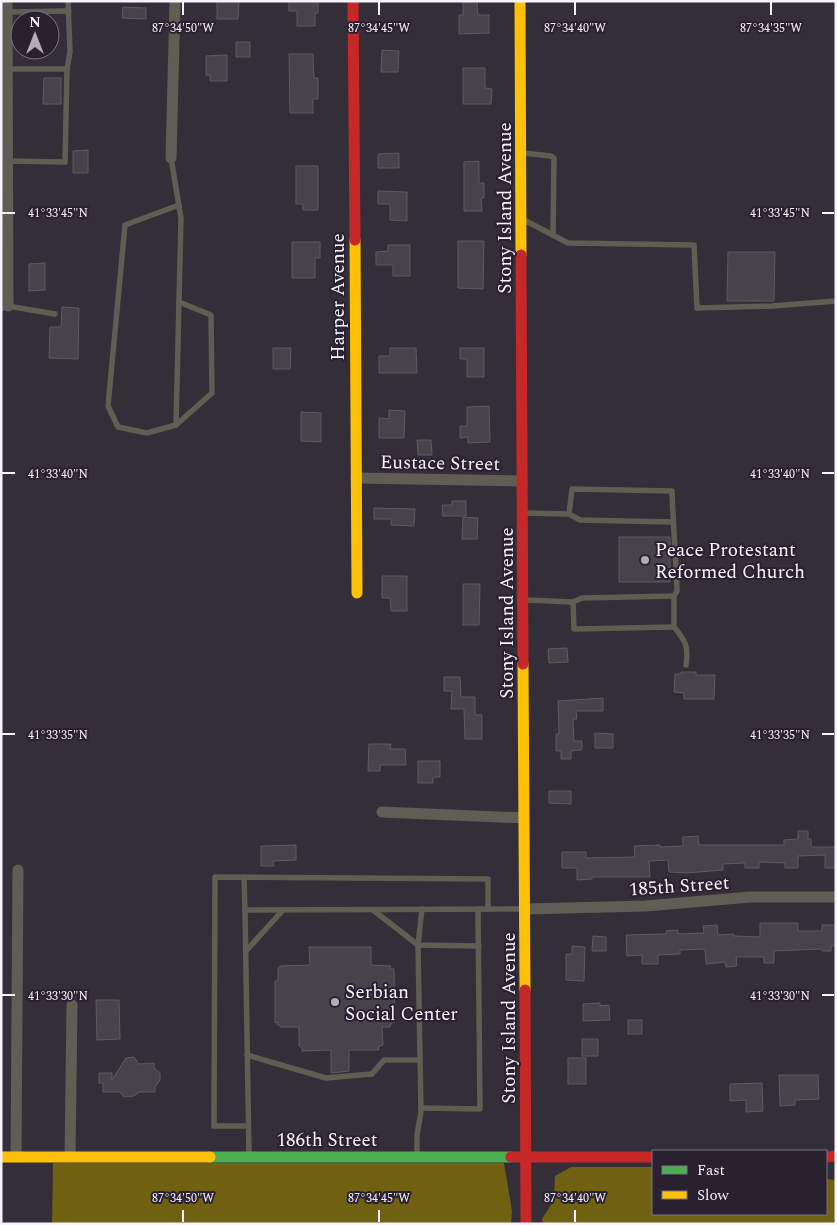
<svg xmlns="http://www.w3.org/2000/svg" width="837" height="1225" font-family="Spectral,serif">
  <rect width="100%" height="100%" fill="#332e37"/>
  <g fill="#706012">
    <path d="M53,1163H504L512,1211L511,1224H52Z"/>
    <path d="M571,1167H653V1214H826V1179L836,1180V1224H543L542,1219L554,1200L555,1176Z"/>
  </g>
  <g fill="#47434a" stroke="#5f5b62">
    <path d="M217,1H239L238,19H217Z"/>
    <path d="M289,1H318V13H315V26H297V11H289Z"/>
    <path d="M477,1L478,15H489V33L459,34V15H463V2Z"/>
    <path d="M123,7L146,8V19L122,18Z"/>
    <rect x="236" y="42" width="14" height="15"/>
    <path d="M382,50L399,51L398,72H381Z"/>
    <path d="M289,54H313L314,78H318V99H313V113H290Z"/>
    <path d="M227,55V81H210V75H206V56Z"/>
    <path d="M463,68H485V88L492,89L491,104H463Z"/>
    <path d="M44,78H61V104H43Z"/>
    <path d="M88,150V173H73V151Z"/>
    <path d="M399,153V168H378V154Z"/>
    <path d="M479,161V183H484V198H481L482,211H464V162Z"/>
    <path d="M296,166H318V210H303V204H296Z"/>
    <path d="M378,191L407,192V221L390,220V204H378Z"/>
    <path d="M458,241H484L483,289L458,288Z"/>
    <path d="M292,242H320V258H315V278H292Z"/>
    <path d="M388,245H410V276H393V265H376V252L388,251Z"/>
    <path d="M728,252H775L774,301H727Z"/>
    <path d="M45,263V290L29,291V264Z"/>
    <path d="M62,307L79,308L78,359L49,358L50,327H61Z"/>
    <path d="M273,348H291L290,369H273Z"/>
    <path d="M390,348H416L417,373H379V356H390Z"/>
    <path d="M460,348H484V377H467V359H460Z"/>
    <path d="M489,406L490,442L468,443V437L460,438V426H467V407Z"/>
    <path d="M389,410L405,411L404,438H379V418L389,419Z"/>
    <path d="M301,412L321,413V442L301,441Z"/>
    <path d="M417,440H431L432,455H418Z"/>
    <path d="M452,501H466V516H443L442,505H452Z"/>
    <path d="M374,508L415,509L414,526L391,525V519H374Z"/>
    <path d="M463,517L478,518L477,539H462Z"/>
    <rect x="619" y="537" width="51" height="45"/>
    <path d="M382,576H407V611H391L390,598H382Z"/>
    <path d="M463,584H480L479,625H463Z"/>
    <path d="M567,648L568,662L549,663L548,649Z"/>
    <path d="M681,672H696V675H715L714,699H684V693L674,692L675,674H681Z"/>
    <path d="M444,677H460L461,697H475V715H482V739H465L464,709H451L452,691H444Z"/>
    <path d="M603,698V711H576L577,719H573L574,741H582V750L571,751V759H561V751H556V734H559L558,701Z"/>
    <path d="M595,733L613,734V748H595Z"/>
    <path d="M369,744H391L390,749H405L406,765H380V771H368Z"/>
    <path d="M418,761H440V777H433V783H418Z"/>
    <path d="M549,791H571V804L549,803Z"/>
    <path d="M798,831H808V839H811V847H836V868H825V855L798,856V868H785V863L759,862V868H745V863L723,864V870L686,873L669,872L668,860L649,861L650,877H592V879L577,880V868H562V852H586V858L635,857L634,846L660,845V847L683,846V837L698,836L699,845H784V840L798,839Z"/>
    <path d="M296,845V860L273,861L274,866H261V846Z"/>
    <path d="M760,923H798V931H822V925H836V946H831V951H822V949L774,951V963H764V957H736L737,966L726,967L725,962L706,964L705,949L680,950V954L658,955V964H642V955L627,956L626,935L666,934V931L678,930V934L704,933L703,926L717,925L718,935L734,934V936L760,937Z"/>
    <path d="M593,936L606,937V951H592Z"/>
    <path d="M572,946L585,947L584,981L566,980V954H572Z"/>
    <path d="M309,947H371V965L391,966L389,969H394L395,1022H392L390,1027H382L383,1045L378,1047L379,1050H349V1071L331,1073V1050L302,1051V1048L299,1046V1027H280V1025H277L278,1022L275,1023V981H278V968H280V966L310,965Z"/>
    <path d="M96,1000H119L120,1039L97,1040Z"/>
    <path d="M600,1003V1006L609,1005L610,1020L583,1021V1004Z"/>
    <rect x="628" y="1020" width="14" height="14"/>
    <rect x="582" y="1039" width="16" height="17"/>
    <path d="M134,1057L139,1064L154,1063V1068L160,1073V1080L155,1087V1092H139L134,1096L124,1097L120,1092H103V1083H99V1073H112V1080L126,1058Z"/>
    <rect x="568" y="1058" width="18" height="26"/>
    <path d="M779,1075H818L819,1099L795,1100V1105L780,1106Z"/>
    <path d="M762,1083L763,1111L746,1112V1100L730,1101V1084Z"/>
  </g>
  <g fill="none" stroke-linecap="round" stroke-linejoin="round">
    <g stroke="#605e54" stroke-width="5.5">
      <path d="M7,12L69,11"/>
      <path d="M8,69H67L65,162L8,161"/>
      <path d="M67,69L70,52L68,1"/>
      <path d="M523,153L551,156L554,158L553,235"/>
      <path d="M171,158L181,218L176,425"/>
      <path d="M179,205L125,225L108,406L118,427L147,433L176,425L212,393L211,315L179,302"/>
      <path d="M524,220L568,243L694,245L697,308L772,306L836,301"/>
      <path d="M1,309L8,306L55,314"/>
      <path d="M524,513L569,514L580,520L673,522"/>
      <path d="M569,514L572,489L672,491C673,524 676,557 677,591L674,596V627L574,629L573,602"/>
      <path d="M525,600L573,602L582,598L674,596"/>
      <path d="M674,627C685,640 689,647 686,665"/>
      <path d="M244,877L245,910L523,909"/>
      <path d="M422,909L418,945L479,946"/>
      <path d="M245,910L249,1155"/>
      <path d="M373,910L418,945L421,1112L417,1135V1156"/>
      <path d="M246,951L283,910"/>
      <path d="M247,1055L326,1078L372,1074L384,1060H420"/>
      <path d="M421,1108L480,1109L478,909"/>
      <path d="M248,1126H214L215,877L488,879V909"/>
    </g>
    <g stroke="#605e54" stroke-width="11">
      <path d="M7,1L8,306"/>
      <path d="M171,158L175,1"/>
      <path d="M356,478L522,481"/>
      <path d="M382,812L524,818"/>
      <path d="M525,909L646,906L750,897H836"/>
      <path d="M16,1157L18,870"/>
      <path d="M70,1157L72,1005"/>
    </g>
    <path stroke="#4caf50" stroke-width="11" d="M210,1157H511"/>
    <g stroke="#ffc107" stroke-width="11">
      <path d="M520,1L521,255"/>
      <path d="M355,240L357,593"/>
      <path d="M523,664L525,990"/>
      <path d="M1,1157H210"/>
    </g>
    <g stroke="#c62828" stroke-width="11">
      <path d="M353,1L355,240"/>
      <path d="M521,255L523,664"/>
      <path d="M525,990L526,1224"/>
      <path d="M511,1157H653"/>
      <path d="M826,1157L836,1156"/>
    </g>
  </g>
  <path fill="none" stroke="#f8f2fd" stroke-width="2" d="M183,2V15M379,2V15M575,2V15M771,2V15M2,213H15M822,213H834M2,473H15M822,473H834M2,734H15M822,734H834M2,995H15M822,995H834M183,1210V1222M379,1210V1222M575,1210V1222"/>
  <g fill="#b3adb8" stroke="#2a2130" stroke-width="2">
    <circle cx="645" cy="560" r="5"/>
    <circle cx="335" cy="1002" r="5"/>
  </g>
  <g text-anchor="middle" stroke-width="4" stroke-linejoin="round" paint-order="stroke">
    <g font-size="19" fill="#f8f2fd" stroke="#2a2130">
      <text transform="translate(504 208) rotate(-90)" y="7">Stony Island Avenue</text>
      <text transform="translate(337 297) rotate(-90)" y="7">Harper Avenue</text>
      <text transform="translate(440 462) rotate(1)" y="7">Eustace Street</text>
      <text transform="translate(506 613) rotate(-90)" y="7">Stony Island Avenue</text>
      <text transform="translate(679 885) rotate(-4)" y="7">185th Street</text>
      <text transform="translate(508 1018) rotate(-90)" y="7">Stony Island Avenue</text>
      <text x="327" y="1146">186th Street</text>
    </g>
    <g font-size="19" fill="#f8f2fd" stroke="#2a2130" text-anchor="start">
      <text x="655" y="556">Peace Protestant<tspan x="655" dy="22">Reformed Church</tspan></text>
      <text x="345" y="998">Serbian<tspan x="345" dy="22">Social Center</tspan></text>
    </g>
  </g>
  <g font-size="12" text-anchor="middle" fill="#f8f2fd" stroke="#2a2130" stroke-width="4" stroke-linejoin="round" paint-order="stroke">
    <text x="183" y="32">87°34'50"W</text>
    <text x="379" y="32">87°34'45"W</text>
    <text x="575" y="32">87°34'40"W</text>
    <text x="771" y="32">87°34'35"W</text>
    <text x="58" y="217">41°33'45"N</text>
    <text x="780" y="217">41°33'45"N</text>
    <text x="58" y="478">41°33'40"N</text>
    <text x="780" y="478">41°33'40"N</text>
    <text x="58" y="739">41°33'35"N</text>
    <text x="780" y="739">41°33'35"N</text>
    <text x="58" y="1000">41°33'30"N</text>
    <text x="780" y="1000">41°33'30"N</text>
    <text x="183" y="1202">87°34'50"W</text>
    <text x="379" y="1202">87°34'45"W</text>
    <text x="575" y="1202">87°34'40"W</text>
  </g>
  <rect width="837" height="1225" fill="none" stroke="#f8f2fd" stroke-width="5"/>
  <rect x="652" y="1150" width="175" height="65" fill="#2a2130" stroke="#7c7582"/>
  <rect x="662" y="1166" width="25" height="8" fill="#4caf50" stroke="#7c7582"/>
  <text x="697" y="1175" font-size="15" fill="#f8f2fd">Fast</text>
  <rect x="662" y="1191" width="25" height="8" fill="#ffc107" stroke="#7c7582"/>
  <text x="697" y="1200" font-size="15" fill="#f8f2fd">Slow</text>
  <g transform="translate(35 35)"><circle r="24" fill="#2a2130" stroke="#7c7582"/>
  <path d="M0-4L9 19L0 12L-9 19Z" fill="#b3adb8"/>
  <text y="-8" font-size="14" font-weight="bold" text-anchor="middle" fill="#f8f2fd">N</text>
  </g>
</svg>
